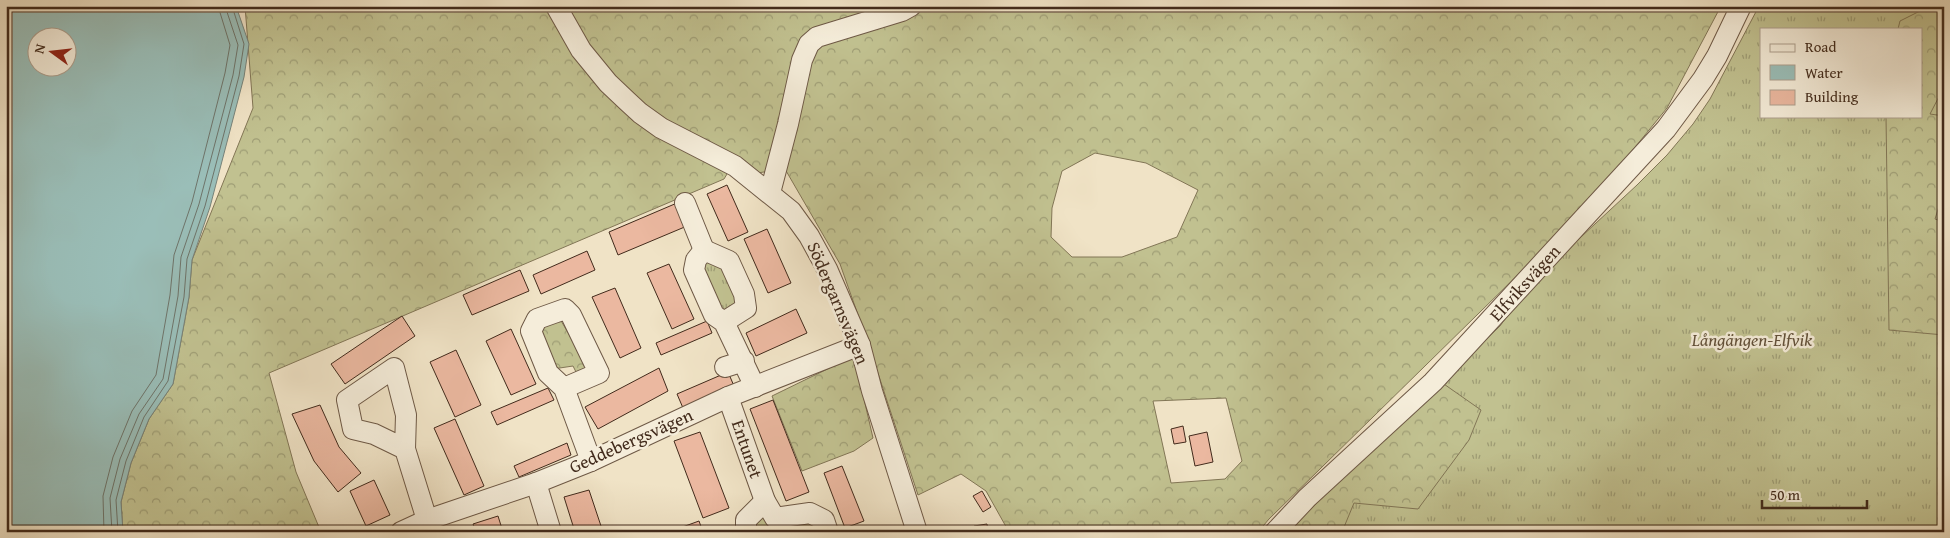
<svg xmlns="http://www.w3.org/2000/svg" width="1950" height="538" font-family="'Gentium Book Plus',serif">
  <defs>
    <pattern id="grass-tufts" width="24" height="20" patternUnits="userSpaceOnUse" patternTransform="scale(1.25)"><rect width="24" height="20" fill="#c1c190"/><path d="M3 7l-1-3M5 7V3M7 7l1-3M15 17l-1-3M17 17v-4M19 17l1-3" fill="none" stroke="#9e9d75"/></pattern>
    <pattern id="forest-crowns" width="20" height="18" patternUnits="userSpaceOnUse" patternTransform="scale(1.25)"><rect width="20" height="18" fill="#c1c190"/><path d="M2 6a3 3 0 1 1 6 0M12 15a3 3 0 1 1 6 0" fill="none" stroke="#9e9d75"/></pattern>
  </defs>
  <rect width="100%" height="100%" fill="#f0e3c6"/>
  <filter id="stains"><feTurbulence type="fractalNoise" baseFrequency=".004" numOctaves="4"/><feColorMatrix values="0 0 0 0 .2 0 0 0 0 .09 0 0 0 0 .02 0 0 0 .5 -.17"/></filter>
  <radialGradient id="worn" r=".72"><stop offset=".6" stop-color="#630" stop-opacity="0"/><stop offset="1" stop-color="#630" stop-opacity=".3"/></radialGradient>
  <g fill="url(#grass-tufts)" stroke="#827656" fill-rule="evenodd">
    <path d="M1759,6H1944V532H1312L1301,518L1308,511L1500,326L1523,294L1554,262L1637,185L1667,155L1693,124L1710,99ZM1761,29H1921V116H1761Z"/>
    <path d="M706,262H720L739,305L722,312L701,266Z"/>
    <path d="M760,512L805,518L822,532H750Z"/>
  </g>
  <g fill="url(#forest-crowns)" stroke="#827656" fill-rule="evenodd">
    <path d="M245,6H1721L1667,108L1582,212L1269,519L1258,532H1009L986,491L961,474L918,495L869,346L840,264L785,169L757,173L736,159L724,179L269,373L296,472L321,532H123L121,502L131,463L149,419L173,384L189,297L192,260L253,108ZM1095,153L1146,163L1198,190L1177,237L1122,257H1072L1051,237L1052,208L1062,171ZM1226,398L1242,461L1225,479L1171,483L1153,401Z"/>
    <path d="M1930,6H1944V87L1930,114L1944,116V190L1935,219L1944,222V335L1889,330L1886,116H1921V29H1898L1900,21Z"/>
    <path d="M560,319L587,365L579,378L573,366L553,369L535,327Z"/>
    <path d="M854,356L873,438L854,451L802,471L772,396Z"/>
    <path d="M1441,382L1481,410L1469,440L1418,509L1354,503L1342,532H1287Z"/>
  </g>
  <path fill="#9abeb8" stroke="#77837a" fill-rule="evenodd" d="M6,6H236L249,44L244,77L210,207L192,260L189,297L173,384L149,419L131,463L121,502L123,532H6ZM38,38H68V68H38Z"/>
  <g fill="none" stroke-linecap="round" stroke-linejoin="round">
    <g stroke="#6e746a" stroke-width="1">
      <path d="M104,532L103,496L113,457L132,411L156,375L170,295L174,255L192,202L225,73L230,45L218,6"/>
      <path d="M112,532L110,498L120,459L139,414L163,379L178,296L181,257L199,204L233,75L238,45L225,6"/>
      <path d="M118,532L116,500L126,461L144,417L168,381L184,297L187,259L205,206L239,76L244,44L232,6"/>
    </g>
  </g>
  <g fill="#ebb8a0" stroke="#422b1c">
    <path d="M727,185L748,232L728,241L707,194Z"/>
    <path d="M677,203L687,226L618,255L609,232Z"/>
    <path d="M767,229L791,283L768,293L744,239Z"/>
    <path d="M587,251L595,270L541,294L533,275Z"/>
    <path d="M669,264L694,319L672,329L647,273Z"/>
    <path d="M520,270L529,291L472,315L463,295Z"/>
    <path d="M615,288L641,348L620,358L592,297Z"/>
    <path d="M796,309L807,333L756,356L746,333Z"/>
    <path d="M402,316L415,336L345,384L331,364Z"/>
    <path d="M707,321L712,333L661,355L656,343Z"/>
    <path d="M511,329L536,384L511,395L486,341Z"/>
    <path d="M456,350L481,405L455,417L430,362Z"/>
    <path d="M659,368L668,391L598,429L585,407Z"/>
    <path d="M728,372L734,386L683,408L677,394Z"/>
    <path d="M548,388L554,400L497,425L491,412Z"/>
    <path d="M773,400L809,492L786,501L750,409Z"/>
    <path d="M320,405L339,447L361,473L338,492L314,461L292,414Z"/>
    <path d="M455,419L484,486L464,495L434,428Z"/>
    <path d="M1183,426L1186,442L1174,444L1171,429Z"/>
    <path d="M700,432L729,508L703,518L674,441Z"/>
    <path d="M1207,432L1213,462L1195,466L1189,436Z"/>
    <path d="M567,443L571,455L519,477L514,466Z"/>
    <path d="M842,466L864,521L845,528L824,473Z"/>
    <path d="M374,480L390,515L366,526L350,491Z"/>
    <path d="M589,490L603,532H575L564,497Z"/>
    <path d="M982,491L991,507L983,512L973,496Z"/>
    <path d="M498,516L503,532H476L473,524Z"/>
    <path d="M699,521L703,532H678L677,529Z"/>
    <path d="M987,524L988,532H975L974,526Z"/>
  </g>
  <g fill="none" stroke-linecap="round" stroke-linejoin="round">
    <defs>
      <g id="minor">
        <path d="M556,6L581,50L608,83L627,101L640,113L661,128L735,166L791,211L809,236L827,269L860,345L872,391L917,532"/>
        <path d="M770,193L788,124L802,60L809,44L817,37L902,11L911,6"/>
        <path d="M685,203L704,250"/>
        <path d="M724,322L714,315L694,270L696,260L704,250L729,261L744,294L746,308L724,322L755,387"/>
        <path d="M725,367L744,361"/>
        <path d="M564,388L599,373L571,315L565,309L537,319L531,331L548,373L564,388L591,461"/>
        <path d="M728,397L765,501L775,518L810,513L824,520L828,532"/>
        <path d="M405,449L374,434L353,429L347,400L394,368L406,415L405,449L427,520"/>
        <path d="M536,483L551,532"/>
        <path d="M401,532L427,520L536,483L591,461L728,397L860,345"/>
        <path d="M746,532V520L765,501"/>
        <path d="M1275,532L1307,498L1433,382L1666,129L1703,79L1717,56L1741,6"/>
      </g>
    </defs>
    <use href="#minor" stroke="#6e5946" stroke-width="22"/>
    <use href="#minor" stroke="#f5edda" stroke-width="20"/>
  </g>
  <g text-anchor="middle" stroke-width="5" stroke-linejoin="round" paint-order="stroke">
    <g font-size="18" fill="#422b1c" stroke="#f5edda">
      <text transform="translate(1525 283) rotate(-48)" y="6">Elfviksvägen</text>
      <text transform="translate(838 303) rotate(67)" y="6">Södergarnsvägen</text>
      <text transform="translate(631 441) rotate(-24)" y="6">Geddebergsvägen</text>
      <text transform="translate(747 449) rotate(71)" y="6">Entunet</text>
    </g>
    <g font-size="18" font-style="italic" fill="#625039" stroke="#f5edda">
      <text x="1752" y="346">Långängen-Elfvik</text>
    </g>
  </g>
  <rect width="1950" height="538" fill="none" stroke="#f0e3c6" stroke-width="25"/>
  <rect x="8" y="8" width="1935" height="523" fill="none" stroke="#422b1c" stroke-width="2.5"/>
  <rect x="12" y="12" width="1925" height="513" fill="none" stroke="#422b1c"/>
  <rect x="1760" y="28" width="162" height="90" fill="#f5edda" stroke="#ad9f8e"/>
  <rect x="1770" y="44" width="25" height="8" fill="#f5edda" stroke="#ad9f8e"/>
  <text x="1805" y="52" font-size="15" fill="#422b1c">Road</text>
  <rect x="1770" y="65" width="25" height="15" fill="#9abeb8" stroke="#ad9f8e"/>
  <text x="1805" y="78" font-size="15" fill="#422b1c">Water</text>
  <rect x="1770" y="90" width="25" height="15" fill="#ebb8a0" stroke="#ad9f8e"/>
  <text x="1805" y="102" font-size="15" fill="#422b1c">Building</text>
  <g transform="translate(52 52) rotate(285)"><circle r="24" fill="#f5edda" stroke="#ad9f8e"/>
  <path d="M0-4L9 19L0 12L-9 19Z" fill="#8f2418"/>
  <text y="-8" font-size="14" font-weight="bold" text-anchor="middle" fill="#422b1c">N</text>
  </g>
  <path d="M1762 500v8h105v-8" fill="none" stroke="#422b1c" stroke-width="2.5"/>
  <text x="1770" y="500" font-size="15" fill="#422b1c" stroke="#f5edda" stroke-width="4" paint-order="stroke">50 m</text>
  <rect width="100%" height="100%" filter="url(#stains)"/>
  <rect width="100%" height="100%" fill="url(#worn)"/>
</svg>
